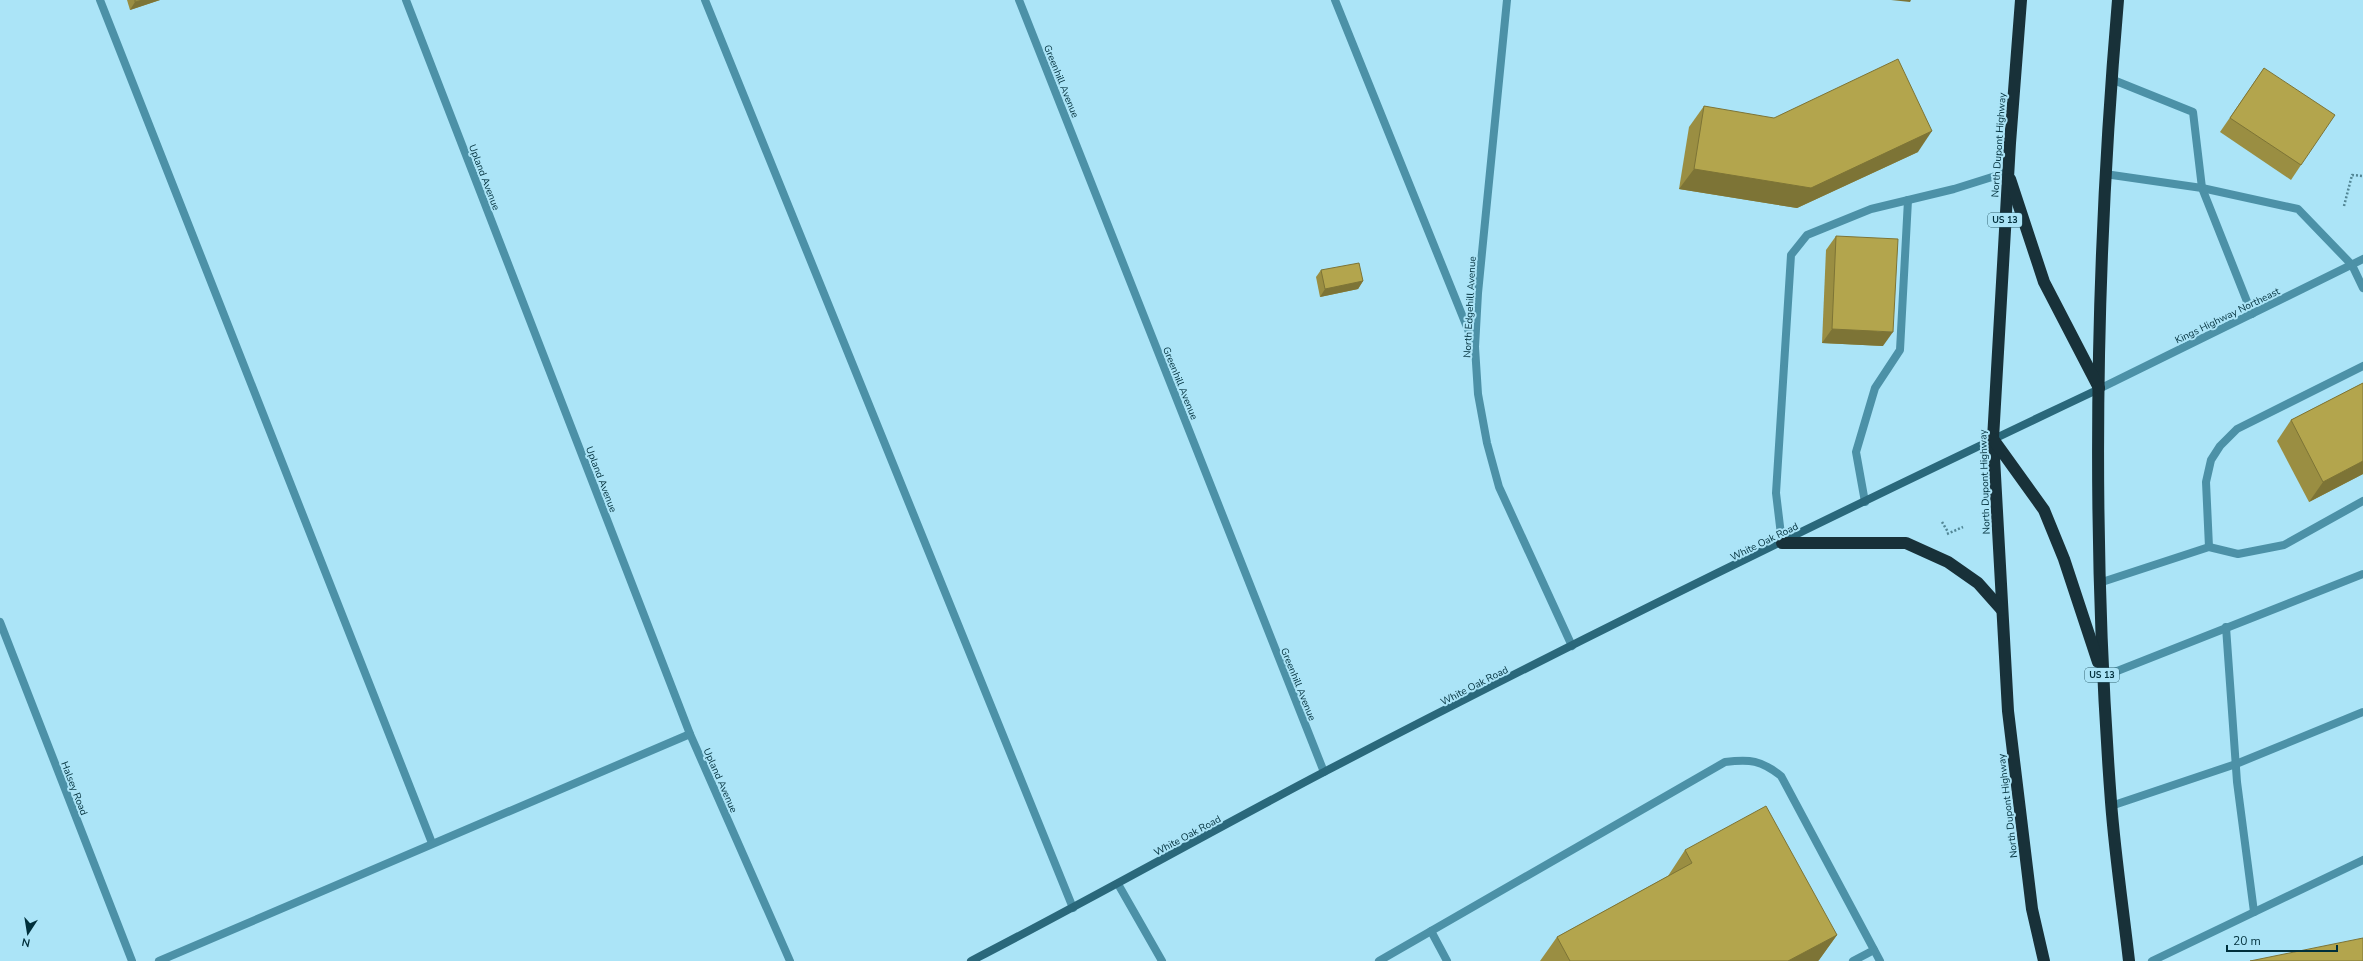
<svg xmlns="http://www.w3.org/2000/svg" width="2363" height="961" font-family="'Nunito Sans',sans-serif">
  <rect width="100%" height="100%" fill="#abe4f7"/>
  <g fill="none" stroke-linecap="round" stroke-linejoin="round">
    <g stroke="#528695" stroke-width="2.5" stroke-dasharray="2 2" stroke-linecap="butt">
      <path d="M2344,206L2352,175L2363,176"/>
      <path d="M1942,522L1948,532"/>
      <path d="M1947,534L1963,527"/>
    </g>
    <g stroke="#4c91a7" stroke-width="8">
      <path d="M100,0L432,843"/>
      <path d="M705,0L1073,908"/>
      <path d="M1335,0L1475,347"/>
      <path d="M2111,79L2193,112L2202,188L2252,314"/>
      <path d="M2105,174L2202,188L2298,209L2352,265L2363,288"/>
      <path d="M1865,502L1856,452L1875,388L1900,350L1908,200"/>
      <path d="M1782,543L1776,493L1791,255L1807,235L1871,209L1954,189L2008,172"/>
      <path d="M2209,547L2206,482L2211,460L2220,446L2237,429L2363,366"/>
      <path d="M2099,583L2209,547L2238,554L2284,545L2363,501"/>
      <path d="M2226,627L2237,782L2254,912"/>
      <path d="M2102,677L2363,574"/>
      <path d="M2111,806L2236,764L2363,712"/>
      <path d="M1118,884L1162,961"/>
      <path d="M1431,931L1447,961"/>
      <path d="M159,961L690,734"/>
      <path d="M1379,961L1725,762C1750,759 1761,760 1781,776L1880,961"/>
      <path d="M1853,961L1874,950"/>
      <path d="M2152,961L2363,860"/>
    </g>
    <g stroke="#4c91a7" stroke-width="8">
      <path d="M406,0L690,734L790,961"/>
      <path d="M1019,0L1324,772"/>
      <path d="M1507,0L1478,293L1475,347L1478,394L1487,443L1499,487L1572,646"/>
      <path d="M2099,389L2363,259"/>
      <path d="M0,622L132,961"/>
    </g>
    <path stroke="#2a687b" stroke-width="8" d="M971,961C1089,900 1206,834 1324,772C1579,639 1839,512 2099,389"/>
    <g stroke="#183139" stroke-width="12">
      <path d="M2021,0L2010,143L1993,439L2008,711L2032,909L2044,961"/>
      <path d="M2118,0C2095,266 2091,536 2111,802C2115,855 2123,908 2129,961"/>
      <path d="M2010,179L2044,282L2099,388"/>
      <path d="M1993,439L2044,510L2064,559L2098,662"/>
      <path d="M1782,543H1906L1948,562L1978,583L2002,610"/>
    </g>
  </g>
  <g fill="#9a8e42">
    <path d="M127,0H160L130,10Z"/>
    <path d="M2264,68L2301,165L2291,180L2220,132Z"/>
    <path d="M1704,106L1918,152L1797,208L1679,189L1689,127Z"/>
    <path d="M1836,236L1883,346L1822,343L1826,250Z"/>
    <path d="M1321,270L1363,281L1358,289L1320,297L1316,277Z"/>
    <path d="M2363,383V474L2309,502L2277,441L2291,420Z"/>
    <path d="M1685,850L1837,935L1819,960L1818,961H1540L1557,937L1668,876Z"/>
  </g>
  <g fill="#7d7436">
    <path d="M143,0H160L130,10L135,2Z"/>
    <path d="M1891,0H1911L1910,2Z"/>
    <path d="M1932,131L1918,152L1797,208L1679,189L1694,169Z"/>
    <path d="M1363,281L1358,289L1320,297L1325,289Z"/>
    <path d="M1832,329L1893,332L1883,346L1822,343Z"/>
    <path d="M2363,461V474L2309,502L2323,482Z"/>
    <path d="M1837,935L1819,960L1818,961H1788Z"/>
  </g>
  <g fill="#b3a54d" stroke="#7d7436">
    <path d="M135,0H143L135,2Z"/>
    <path d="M1898,59L1932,131L1811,188L1694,169L1704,106L1774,118Z"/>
    <path d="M2264,68L2335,115L2301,165L2230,118Z"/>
    <path d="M1836,236L1898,239L1893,332L1832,329Z"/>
    <path d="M1359,263L1363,281L1325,289L1321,270Z"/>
    <path d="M2363,383V461L2323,482L2291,420Z"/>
    <path d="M1766,806L1837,935L1788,961H1570L1557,937L1692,863L1685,850Z"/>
    <path d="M2363,938V961H2250Z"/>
  </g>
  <g text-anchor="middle" stroke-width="4" stroke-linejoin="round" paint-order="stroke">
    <g fill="#abe4f7" stroke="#336573" stroke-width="1">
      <rect x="1988" y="213" width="34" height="14" rx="3"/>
      <rect x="2085" y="668" width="34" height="14" rx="3"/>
    </g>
    <g font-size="9" font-weight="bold" fill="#002f3b">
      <text x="2005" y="223">US 13</text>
      <text x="2102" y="678">US 13</text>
    </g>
    <g font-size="10" fill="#002f3b" stroke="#abe4f7">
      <text transform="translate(1062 81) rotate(68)" y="4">Greenhill Avenue</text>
      <text transform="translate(1998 145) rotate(-86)" y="4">North Dupont Highway</text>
      <text transform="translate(485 177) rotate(69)" y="4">Upland Avenue</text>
      <text transform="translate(1469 307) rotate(-87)" y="4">North Edgehill Avenue</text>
      <text transform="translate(2227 315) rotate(-26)" y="4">Kings Highway Northeast</text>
      <text transform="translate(1181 383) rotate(68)" y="4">Greenhill Avenue</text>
      <text transform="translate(602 479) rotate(69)" y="4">Upland Avenue</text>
      <text transform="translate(1984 482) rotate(-92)" y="4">North Dupont Highway</text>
      <text transform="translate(1764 541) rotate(-26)" y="4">White Oak Road</text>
      <text transform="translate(1299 684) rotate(68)" y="4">Greenhill Avenue</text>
      <text transform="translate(1474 685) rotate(-27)" y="4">White Oak Road</text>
      <text transform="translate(721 780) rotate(66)" y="4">Upland Avenue</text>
      <text transform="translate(75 788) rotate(69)" y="4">Halsey Road</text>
      <text transform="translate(2007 806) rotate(-97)" y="4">North Dupont Highway</text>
      <text transform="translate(1187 835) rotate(-28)" y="4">White Oak Road</text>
    </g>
  </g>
  <g transform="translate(28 933) rotate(192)" stroke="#abe4f7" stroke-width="3" paint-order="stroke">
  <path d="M0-3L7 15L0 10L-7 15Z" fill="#002f3b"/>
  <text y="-6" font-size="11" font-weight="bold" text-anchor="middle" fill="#002f3b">N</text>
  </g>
  <path d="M2227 945v6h110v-6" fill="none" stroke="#002f3b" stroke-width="2"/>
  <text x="2233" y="945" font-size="12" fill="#002f3b" stroke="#abe4f7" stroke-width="3" paint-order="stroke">20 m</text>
</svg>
